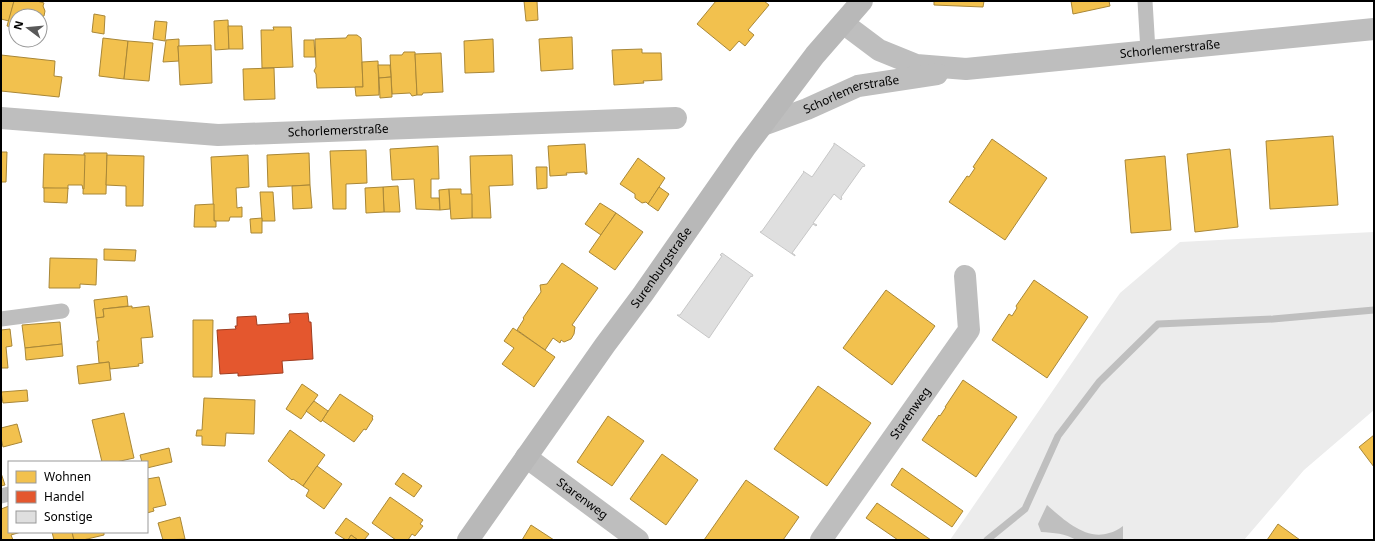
<svg xmlns="http://www.w3.org/2000/svg" width="1375" height="541" font-family="'Noto Sans',sans-serif">
<style>
.green{fill:#ececec}
.water{fill:#bfbfbf}
.homes{fill:#f2c14e;stroke:#a98737}
.shops{fill:#e4572e;stroke:#a03d20}
.lines{fill:none;stroke-linecap:round;stroke-linejoin:round}
.stream{stroke:#bfbfbf;stroke-width:7}
.building{fill:#dfdfdf;stroke:#c7c7c7}
.lane{stroke:#bebebe;stroke-width:15}
.street{stroke:#bebebe;stroke-width:22}
.secondary{stroke:#b8b8b8;stroke-width:22}
.labels{text-anchor:middle;stroke-width:4;stroke-linejoin:round;paint-order:stroke}
.street-label{font-size:12px;fill:#000;stroke:#fff}
</style>
<rect width="100%" height="100%" fill="#fff"/>
<!-- green -->
<polygon class="green" points="1374,232 1374,410 1304,470 1244,540 950,540 1120,293 1180,242"/>
<!-- water -->
<path class="water" d="M1047 505C1063 519 1086 541 1109 533 1114 532 1119 529 1123 526V540H1076C1065 533 1054 533 1041 532L1038 524Z"/>
<!-- homes -->
<g class="homes">
<polygon points="1,1 14,1 9,21 1,19"/>
<polygon points="14,1 37,1 44,3 43,6 45,11 44,16 40,18 40,16 16,16 16,28 7,26"/>
<polygon points="524,1 537,1 538,20 526,21"/>
<polygon points="716,1 764,1 769,5 748,30 754,35 745,46 739,41 730,51 697,24"/>
<polygon points="934,1 984,1 983,7 934,5"/>
<polygon points="1071,1 1109,1 1110,6 1073,14"/>
<polygon points="94,14 105,16 104,34 92,32"/>
<polygon points="228,20 229,49 215,50 214,21"/>
<polygon points="155,21 167,22 165,41 153,39"/>
<polygon points="228,26 242,26 243,49 229,49"/>
<polygon points="273,27 291,27 293,67 262,68 261,30 274,30"/>
<polygon points="348,35 357,35 361,38 363,87 317,88 316,74 314,71 316,67 315,39 346,38"/>
<polygon points="572,37 573,69 541,71 539,39"/>
<polygon points="103,38 128,41 124,79 99,76"/>
<polygon points="179,39 179,46 178,46 179,61 163,62 166,40"/>
<polygon points="493,39 494,72 465,73 464,41"/>
<polygon points="304,40 314,40 315,57 304,57"/>
<polygon points="128,41 153,43 149,81 124,79"/>
<polygon points="211,45 212,83 180,85 178,46"/>
<polygon points="642,49 642,53 661,53 662,80 643,81 644,83 614,85 612,50"/>
<polygon points="404,52 415,52 417,95 412,96 410,93 392,94 390,55 402,55"/>
<polygon points="441,53 443,92 423,93 422,95 417,95 415,54"/>
<polygon points="1,55 55,61 54,76 62,77 59,97 1,91"/>
<polygon points="378,61 379,95 356,96 355,87 363,87 362,62"/>
<polygon points="378,65 390,65 391,77 379,78"/>
<polygon points="274,68 275,99 244,100 243,69"/>
<polygon points="391,77 392,97 380,98 379,78"/>
<polygon points="1333,136 1338,205 1270,209 1266,141"/>
<polygon points="992,139 1047,178 1005,240 949,202 967,176 969,177 975,168 973,167"/>
<polygon points="585,144 587,174 585,174 585,172 566,173 567,175 550,176 548,146"/>
<polygon points="438,146 439,179 431,179 431,198 439,198 440,210 416,209 414,179 392,180 390,149"/>
<polygon points="1230,149 1238,227 1195,232 1187,154"/>
<polygon points="366,150 367,183 346,184 346,209 333,209 330,151"/>
<polygon points="1,152 7,152 6,182 1,182"/>
<polygon points="84,153 107,153 106,194 83,194"/>
<polygon points="309,153 310,185 268,187 267,155"/>
<polygon points="44,154 85,155 84,189 83,189 82,185 68,185 68,189 43,188"/>
<polygon points="107,155 144,156 143,206 126,206 126,186 106,185"/>
<polygon points="248,155 249,187 236,188 237,208 242,207 242,217 230,217 229,221 214,221 211,157"/>
<polygon points="512,155 513,185 489,186 491,218 472,218 470,156"/>
<polygon points="1165,156 1171,230 1131,233 1125,160"/>
<polygon points="638,158 665,178 648,204 646,202 642,203 635,198 635,194 620,184"/>
<polygon points="536,167 547,167 547,188 537,189"/>
<polygon points="310,185 312,208 293,209 292,186"/>
<polygon points="398,186 400,212 384,212 383,187"/>
<polygon points="383,187 384,212 366,213 365,188"/>
<polygon points="659,187 669,194 658,211 648,204"/>
<polygon points="44,188 68,188 67,203 44,202"/>
<polygon points="449,189 450,209 440,210 439,190"/>
<polygon points="449,189 461,189 461,194 472,194 472,218 451,219"/>
<polygon points="260,192 273,192 275,221 262,221"/>
<polygon points="600,203 616,213 601,235 585,224"/>
<polygon points="214,204 214,221 216,221 216,227 194,227 195,205"/>
<polygon points="616,213 643,232 615,270 589,252"/>
<polygon points="262,218 262,233 251,233 250,219"/>
<polygon points="104,249 136,250 135,261 104,260"/>
<polygon points="50,258 97,259 96,285 80,284 80,288 49,288"/>
<polygon points="562,263 598,288 572,325 575,327 574,334 571,339 564,342 561,340 560,343 553,338 545,350 517,330 524,319 523,318 541,292 540,285 547,284"/>
<polygon points="1034,280 1088,317 1047,378 992,340 1009,314 1012,316 1017,308 1016,306"/>
<polygon points="886,290 935,326 892,385 843,348"/>
<polygon points="127,296 128,306 103,309 104,317 96,318 94,300"/>
<polygon points="132,306 132,308 149,306 153,337 141,338 143,363 138,364 139,366 110,369 109,362 99,363 97,341 99,341 96,318 104,317 103,309"/>
<polygon points="193,320 213,320 212,377 193,377"/>
<polygon points="60,322 62,344 25,348 22,325"/>
<polygon points="513,328 555,357 534,387 502,364 514,348 504,341"/>
<polygon points="10,329 12,346 6,347 8,368 1,368 1,330"/>
<polygon points="62,344 63,356 26,360 25,348"/>
<polygon points="109,362 111,380 79,384 77,366"/>
<polygon points="963,380 1017,417 976,477 922,440 939,415 940,416 946,407 945,407"/>
<polygon points="302,384 318,395 301,419 286,409"/>
<polygon points="818,386 871,423 827,486 774,449"/>
<polygon points="27,390 28,401 3,403 1,392"/>
<polygon points="340,394 373,416 372,418 373,419 366,430 364,429 354,442 322,420"/>
<polygon points="204,398 255,400 254,434 226,433 225,446 202,445 202,436 196,436 197,430 202,430"/>
<polygon points="314,401 328,411 321,422 306,411"/>
<polygon points="124,413 134,458 116,462 102,462 92,420"/>
<polygon points="608,416 644,441 612,486 577,462"/>
<polygon points="17,424 22,442 3,447 1,438 1,428"/>
<polygon points="290,430 325,455 303,486 293,479 292,480 268,461"/>
<polygon points="1374,435 1374,467 1359,447"/>
<polygon points="169,448 172,462 147,468 147,462 142,462 140,455"/>
<polygon points="662,454 698,480 666,525 630,499"/>
<polygon points="317,466 342,484 324,509 306,496 309,490 303,486"/>
<polygon points="902,468 963,511 952,527 891,485"/>
<polygon points="1,473 5,485 1,486"/>
<polygon points="403,473 422,486 414,497 395,484"/>
<polygon points="159,477 166,505 153,508 154,511 147,513 147,479"/>
<polygon points="746,480 799,517 783,540 704,540"/>
<polygon points="390,497 423,520 420,524 423,526 415,536 412,534 408,540 396,540 372,523"/>
<polygon points="877,503 931,540 898,540 866,518"/>
<polygon points="9,506 9,532 21,532 11,535 13,540 1,540 1,509"/>
<polygon points="180,517 185,539 163,540 158,523"/>
<polygon points="346,518 369,534 364,540 358,540 351,535 348,540 346,540 335,533"/>
<polygon points="1278,524 1300,540 1267,540"/>
<polygon points="531,525 554,540 522,540"/>
<polygon points="52,532 72,532 74,540 54,540"/>
<polygon points="72,532 104,532 104,535 83,540 74,540"/>
<polygon points="351,535 358,540 348,540"/>
</g>
<!-- shops -->
<polygon class="shops" points="308,313 309,322 311,322 313,359 282,361 283,373 238,376 238,373 220,374 217,330 236,329 235,326 237,326 237,317 256,316 257,325 290,323 289,314"/>
<g class="lines">
<!-- stream -->
<polyline class="stream" points="987,540 1025,509 1058,436 1099,382 1158,324 1273,319 1374,310"/>
</g>
<!-- building -->
<g class="building">
<polygon points="834,143 865,165 864,167 863,166 841,197 842,198 841,200 834,194 813,223 817,225 816,226 813,224 792,253 795,255 795,256 760,232 762,231 804,172 803,171 812,177 834,145"/>
<polygon points="722,253 753,275 752,277 751,276 709,338 677,315 680,315 722,256 720,255"/>
</g>
<g class="lines">
<!-- lane -->
<g class="lane">
<polyline points="1145,1 1148,51"/>
<polyline points="1,319 62,311"/>
<polyline points="1,496 9,494"/>
</g>
<!-- street -->
<g class="street">
<path id="s1" d="M843 23 879 50 916 65 966 69 1374 29"/>
<path id="s2" d="M1 118 218 135 676 118"/>
<path id="s3" d="M763 125 807 109 858 86 937 74"/>
<path id="s4" d="M526 457 638 540"/>
<path id="s5" d="M821 540 969 330 965 276"/>
</g>
<!-- secondary -->
<path class="secondary" id="s6" d="M468 540 605 345 643 294 745 148 815 55 862 1"/>
</g>
<g class="labels">
<!-- street labels -->
<g class="street-label">
<text dy="4" stroke="none"><textPath href="#s1" startOffset="340">Schorlemerstraße</textPath></text>
<text dy="4" stroke="none"><textPath href="#s3" startOffset="94">Schorlemerstraße</textPath></text>
<text dy="4" stroke="none"><textPath href="#s2" startOffset="338">Schorlemerstraße</textPath></text>
<text dy="4" stroke="none"><textPath href="#s6" startOffset="334">Surenburgstraße</textPath></text>
<text dy="4" stroke="none"><textPath href="#s5" startOffset="155">Starenweg</textPath></text>
<text dy="4" stroke="none"><textPath href="#s4" startOffset="70">Starenweg</textPath></text>
</g>
</g>
<!-- border -->
<rect width="1375" height="541" fill="none" stroke="#000000" stroke-width="4"/>
<!-- legend -->
<rect x="8" y="461" width="140" height="72" fill="#ffffff" stroke="#999999"/>
<rect x="16" y="471" width="20" height="12" fill="#f2c14e" stroke="#999999"/>
<text x="44" y="481" font-size="12" fill="#000000">Wohnen</text>
<rect x="16" y="491" width="20" height="12" fill="#e4572e" stroke="#999999"/>
<text x="44" y="501" font-size="12" fill="#000000">Handel</text>
<rect x="16" y="511" width="20" height="12" fill="#dfdfdf" stroke="#999999"/>
<text x="44" y="521" font-size="12" fill="#000000">Sonstige</text>
<!-- north arrow -->
<g transform="translate(28 28) rotate(286)"><circle r="19" fill="#ffffff" stroke="#999999"/>
<path d="M0-3L7 15L0 10L-7 15Z" fill="#595959"/>
<text y="-6" font-size="11" font-weight="bold" text-anchor="middle" fill="#000000">N</text>
</g>
</svg>
